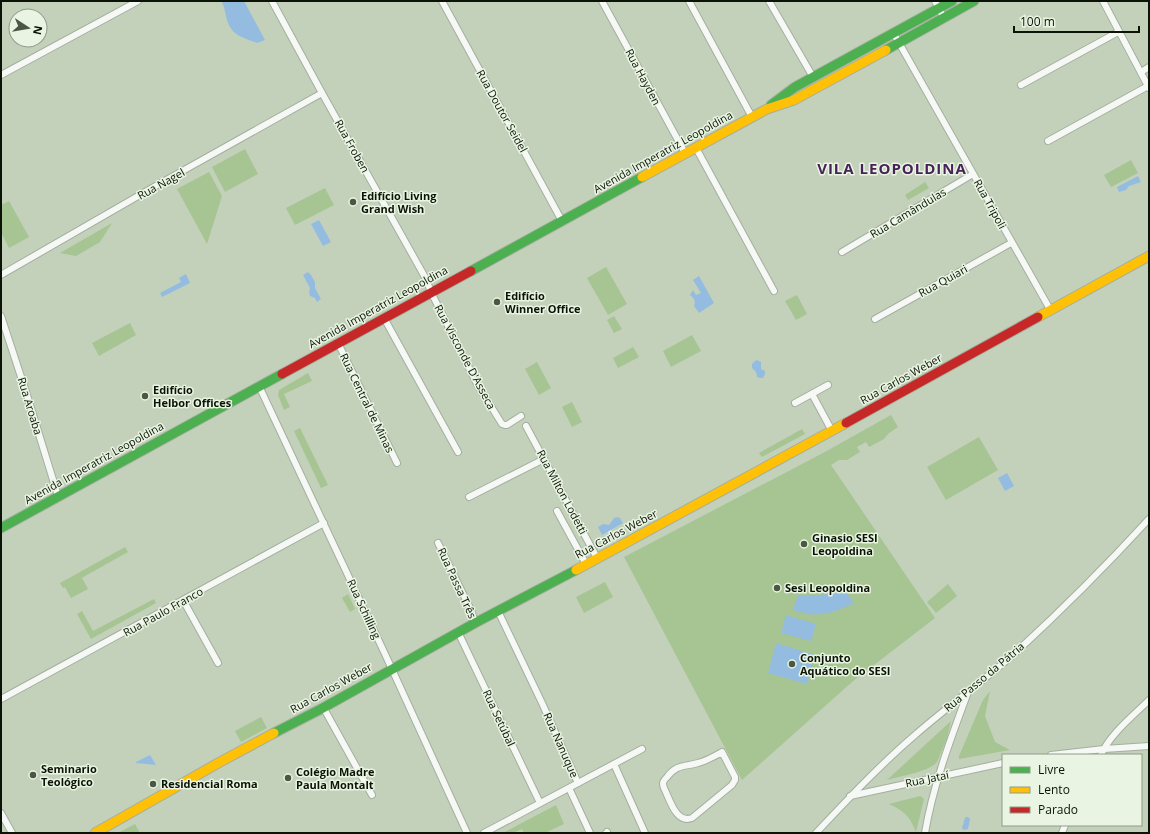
<svg xmlns="http://www.w3.org/2000/svg" width="1150" height="834" font-family="'Open Sans',sans-serif">
<style>
.green{fill:#a7c493}
.water{fill:#94bce0}
.lines{fill:none;stroke-linecap:round;stroke-linejoin:round}
.street-casing{stroke:#a4af9e;stroke-width:8}
.fast-casing{stroke:#a4af9e;stroke-width:11}
.slow-casing{stroke:#a4af9e;stroke-width:11}
.jam-casing{stroke:#a4af9e;stroke-width:11}
.street{stroke:#f6f8f5;stroke-width:6}
.fast{stroke:#4caf50;stroke-width:9}
.slow{stroke:#ffc107;stroke-width:9}
.jam{stroke:#c62828;stroke-width:9}
.poi-dot{fill:#4b5645;stroke:#e9f5e2;stroke-width:1.5}
.labels{text-anchor:middle;stroke-width:3;stroke-linejoin:round;paint-order:stroke}
.street-label{font-size:11px;fill:#0b1306;stroke:#e9f5e2}
.poi-label{font-size:11px;font-weight:bold;fill:#0b1306;stroke:#e9f5e2;text-anchor:start}
.district-label{font-size:15px;font-weight:bold;letter-spacing:1px;fill:#472258;stroke:#e9f5e2}
</style>
<rect width="100%" height="100%" fill="#c3d1bb"/>
<!-- green -->
<g class="green">
<polygon points="245,149 258,174 225,192 212,167"/>
<polygon points="1131,160 1138,173 1111,187 1104,175"/>
<polygon points="209,172 222,196 207,244 177,189"/>
<polygon points="925,182 929,188 908,200 905,195"/>
<polygon points="325,188 334,205 295,225 286,208"/>
<polygon points="9,201 29,237 9,248 1,232 1,205"/>
<polygon points="112,223 100,242 76,256 60,253"/>
<polygon points="606,267 627,304 608,315 587,278"/>
<polygon points="797,295 807,314 796,320 785,301"/>
<polygon points="614,316 622,329 614,333 607,320"/>
<polygon points="130,323 136,335 99,356 92,343"/>
<polygon points="692,335 701,351 671,367 663,351"/>
<polygon points="633,347 639,357 618,368 613,358"/>
<polygon points="537,362 551,388 539,395 525,369"/>
<polygon points="308,373 312,381 284,394 290,407 284,410 278,395 279,390"/>
<polygon points="572,402 582,422 572,427 562,407"/>
<polygon points="891,415 898,427 889,433 884,439 869,447 866,442 857,447 860,452 847,460 839,460 831,465 935,618 852,682 742,780 624,557 823,453"/>
<polygon points="300,428 328,485 321,488 294,431"/>
<polygon points="802,429 805,434 762,457 759,453"/>
<polygon points="979,437 998,470 946,500 927,467"/>
<polygon points="125,547 128,552 78,580 82,578 88,589 71,598 65,587 63,588 60,583"/>
<polygon points="605,582 613,597 584,613 576,597"/>
<polygon points="948,584 957,596 936,613 927,602"/>
<polygon points="348,594 355,609 350,612 342,598"/>
<polygon points="154,599 156,603 91,639 77,614 82,611 93,631"/>
<polygon points="990,691 985,716 995,742 1010,750 959,759 959,756 983,700"/>
<polygon points="261,717 267,728 241,742 235,731"/>
<path d="M951 721 947 738 937 762C929 772 900 776 887 780Z"/>
<path d="M920 796 924 799 916 832C909 815 905 812 889 804Z"/>
<polygon points="556,805 564,824 545,833 524,833 522,829 513,833 503,833"/>
<polygon points="135,824 140,833 118,833"/>
</g>
<!-- water -->
<g class="water">
<path d="M221 1H244L265 40 257 43C242 37 232 36 227 20 225 13 225 7 221 1Z"/>
<polygon points="1138,176 1141,182 1129,186 1126,190 1119,192 1117,187"/>
<polygon points="319,220 331,242 323,246 311,224"/>
<polygon points="308,272 311,275 315,282 315,288 321,299 317,302 315,298 310,296 309,293 310,288 303,275"/>
<polygon points="186,274 190,283 162,297 160,293 181,282 179,278"/>
<path d="M699 276 714 303 699 313 694 306C696 301 694 298 690 295L693 290 696 295 701 293 693 280Z"/>
<polygon points="757,360 761,362 761,369 765,371 765,374 763,378 760,378 757,377 756,372 752,368 752,364 755,361"/>
<polygon points="1007,473 1014,486 1005,491 998,478"/>
<polygon points="617,517 620,518 623,523 602,535 598,527 603,524 609,525 614,518"/>
<path d="M845 591 854 603C840 610 824 616 808 614 803 613 798 611 793 610L798 596 821 595Z"/>
<polygon points="786,615 816,624 811,641 781,633"/>
<polygon points="776,643 815,655 807,684 768,673"/>
<polygon points="150,755 156,765 136,763 136,762"/>
<polygon points="966,817 968,817 970,819 968,829 964,830 962,828 965,818"/>
</g>
<g class="lines">
<!-- street casing -->
<g class="street-casing">
<g id="street">
<polyline points="272,1 322,93 426,279 431,292 477,384 502,424 505,425 507,425 521,416"/>
<polyline points="442,1 562,221"/>
<polyline points="602,1 685,153"/>
<polyline points="689,1 752,117"/>
<polyline points="769,1 813,77"/>
<polyline points="935,1 944,18"/>
<polyline points="1103,1 1149,88"/>
<polyline points="894,34 1051,311"/>
<polyline points="1141,72 1149,67"/>
<polyline points="1,75 138,1"/>
<polyline points="1021,85 1118,32"/>
<polyline points="1048,141 1148,86"/>
<polyline points="696,148 774,291"/>
<polyline points="842,252 973,174"/>
<polyline points="1,275 152,188 322,93"/>
<polyline points="1,316 26,392 58,496"/>
<polyline points="384,318 458,452"/>
<polyline points="875,319 1011,243"/>
<polyline points="338,343 397,463"/>
<polyline points="259,386 385,654 467,833"/>
<polyline points="812,394 832,431"/>
<polyline points="795,403 828,385"/>
<polyline points="526,426 597,558"/>
<polyline points="469,497 544,459"/>
<polyline points="557,511 586,564"/>
<polyline points="438,543 471,610 475,623"/>
<polyline points="183,600 218,663"/>
<polyline points="498,611 542,703 578,783"/>
<polyline points="458,632 540,803"/>
<polyline points="1,699 324,523"/>
<polyline points="323,707 372,795"/>
<path d="M722 752 735 777V780L732 785 692 818C676 824 670 800 664 788 662 783 663 781 667 777 677 764 684 767 698 763 706 761 715 756 722 752Z"/>
<polyline points="1051,755 1104,749 1149,746"/>
<path d="M1101 755C1110 734 1133 716 1149 700"/>
<polyline points="614,764 645,833"/>
<polyline points="569,788 590,833"/>
<polyline points="850,796 1003,763"/>
<polyline points="1,813 12,833"/>
<polyline points="484,833 642,749"/>
<polyline points="606,833 607,832"/>
<path d="M816 833C848 799 880 765 915 735 947 707 982 682 1014 654 1061 611 1106 566 1149 519"/>
<path d="M925 833C933 785 951 738 968 692"/>
<polyline points="1062,833 1065,825"/>
</g>
</g>
<!-- fast casing -->
<g class="fast-casing">
<g id="fast">
<polyline points="886,50 974,1"/>
<polyline points="771,105 795,87 952,1"/>
<polyline points="471,271 642,177"/>
<polyline points="1,528 282,374"/>
<polyline points="274,733 321,709 475,623 576,570"/>
</g>
</g>
<!-- slow casing -->
<g class="slow-casing">
<g id="slow">
<polyline points="642,177 767,109 794,100 886,50"/>
<polyline points="1038,317 1149,256"/>
<polyline points="576,570 846,423"/>
<polyline points="95,833 220,762 274,733"/>
</g>
</g>
<!-- jam casing -->
<g class="jam-casing">
<g id="jam">
<polyline points="282,374 471,271"/>
<polyline points="846,423 1038,317"/>
</g>
</g>
<!-- street -->
<use href="#street" class="street"/>
<!-- fast -->
<use href="#fast" class="fast"/>
<!-- slow -->
<use href="#slow" class="slow"/>
<!-- jam -->
<use href="#jam" class="jam"/>
</g>
<!-- markers -->
<g class="poi-dot">
<circle cx="353" cy="202" r="4"/>
<circle cx="497" cy="302" r="4"/>
<circle cx="145" cy="396" r="4"/>
<circle cx="804" cy="544" r="4"/>
<circle cx="777" cy="588" r="4"/>
<circle cx="792" cy="664" r="4"/>
<circle cx="33" cy="775" r="4"/>
<circle cx="288" cy="778" r="4"/>
<circle cx="153" cy="784" r="4"/>
</g>
<g class="labels">
<!-- street labels -->
<g class="street-label">
<text transform="translate(643 77) rotate(62)" y="4">Rua Hayden</text>
<text transform="translate(502 111) rotate(61)" y="4">Rua Doutor Seidel</text>
<text transform="translate(352 146) rotate(61)" y="4">Rua Froben</text>
<text transform="translate(663 152) rotate(-29)" y="4">Avenida Imperatriz Leopoldina</text>
<text transform="translate(161 184) rotate(-29)" y="4">Rua Nagel</text>
<text transform="translate(990 204) rotate(61)" y="4">Rua Tripoli</text>
<text transform="translate(908 213) rotate(-31)" y="4">Rua Camândulas</text>
<text transform="translate(943 281) rotate(-29)" y="4">Rua Quiari</text>
<text transform="translate(378 307) rotate(-29)" y="4">Avenida Imperatriz Leopoldina</text>
<text transform="translate(465 357) rotate(62)" y="4">Rua Visconde D'Asseca</text>
<text transform="translate(901 379) rotate(-29)" y="4">Rua Carlos Weber</text>
<text transform="translate(367 403) rotate(64)" y="4">Rua Central de Minas</text>
<text transform="translate(30 406) rotate(73)" y="4">Rua Aroaba</text>
<text transform="translate(94 463) rotate(-29)" y="4">Avenida Imperatriz Leopoldina</text>
<text transform="translate(562 492) rotate(62)" y="4">Rua Milton Lodetti</text>
<text transform="translate(616 534) rotate(-28)" y="4">Rua Carlos Weber</text>
<text transform="translate(457 583) rotate(65)" y="4">Rua Passa Três</text>
<text transform="translate(364 609) rotate(65)" y="4">Rua Schilling</text>
<text transform="translate(163 612) rotate(-29)" y="4">Rua Paulo Franco</text>
<text transform="translate(984 677) rotate(-40)" y="4">Rua Passo da Pátria</text>
<text transform="translate(331 688) rotate(-29)" y="4">Rua Carlos Weber</text>
<text transform="translate(499 718) rotate(65)" y="4">Rua Setúbal</text>
<text transform="translate(561 745) rotate(66)" y="4">Rua Nanuque</text>
<text transform="translate(927 779) rotate(-12)" y="4">Rua Jataí</text>
</g>
<!-- poi labels -->
<g class="poi-label">
<text x="361" y="200">Edifício Living<tspan x="361" dy="13">Grand Wish</tspan></text>
<text x="505" y="300">Edifício<tspan x="505" dy="13">Winner Office</tspan></text>
<text x="153" y="394">Edifício<tspan x="153" dy="13">Helbor Offices</tspan></text>
<text x="812" y="542">Ginasio SESI<tspan x="812" dy="13">Leopoldina</tspan></text>
<text x="785" y="592">Sesi Leopoldina</text>
<text x="800" y="662">Conjunto<tspan x="800" dy="13">Aquático do SESI</tspan></text>
<text x="41" y="773">Seminario<tspan x="41" dy="13">Teológico</tspan></text>
<text x="296" y="776">Colégio Madre<tspan x="296" dy="13">Paula Montalt</tspan></text>
<text x="161" y="788">Residencial Roma</text>
</g>
<!-- district labels -->
<g class="district-label">
<text x="892" y="174">VILA LEOPOLDINA</text>
</g>
</g>
<!-- border -->
<rect width="1150" height="834" fill="none" stroke="#0b1306" stroke-width="4"/>
<!-- legend -->
<rect x="1002" y="754" width="140" height="72" fill="#e9f5e2" stroke="#909b8a"/>
<rect x="1010" y="767" width="20" height="6" fill="#4caf50" stroke="#909b8a"/>
<text x="1038" y="774" font-size="12" fill="#0b1306">Livre</text>
<rect x="1010" y="787" width="20" height="6" fill="#ffc107" stroke="#909b8a"/>
<text x="1038" y="794" font-size="12" fill="#0b1306">Lento</text>
<rect x="1010" y="807" width="20" height="6" fill="#c62828" stroke="#909b8a"/>
<text x="1038" y="814" font-size="12" fill="#0b1306">Parado</text>
<!-- north arrow -->
<g transform="translate(28 28) rotate(102)"><circle r="19" fill="#e9f5e2" stroke="#909b8a"/>
<path d="M0-3L7 15L0 10L-7 15Z" fill="#4b5645"/>
<text y="-6" font-size="11" font-weight="bold" text-anchor="middle" fill="#0b1306">N</text>
</g>
<!-- scale -->
<path d="M1014 26v6h125v-6" fill="none" stroke="#0b1306" stroke-width="2"/>
<text x="1020" y="26" font-size="12" fill="#0b1306" stroke="#e9f5e2" stroke-width="3" paint-order="stroke">100 m</text>
</svg>
